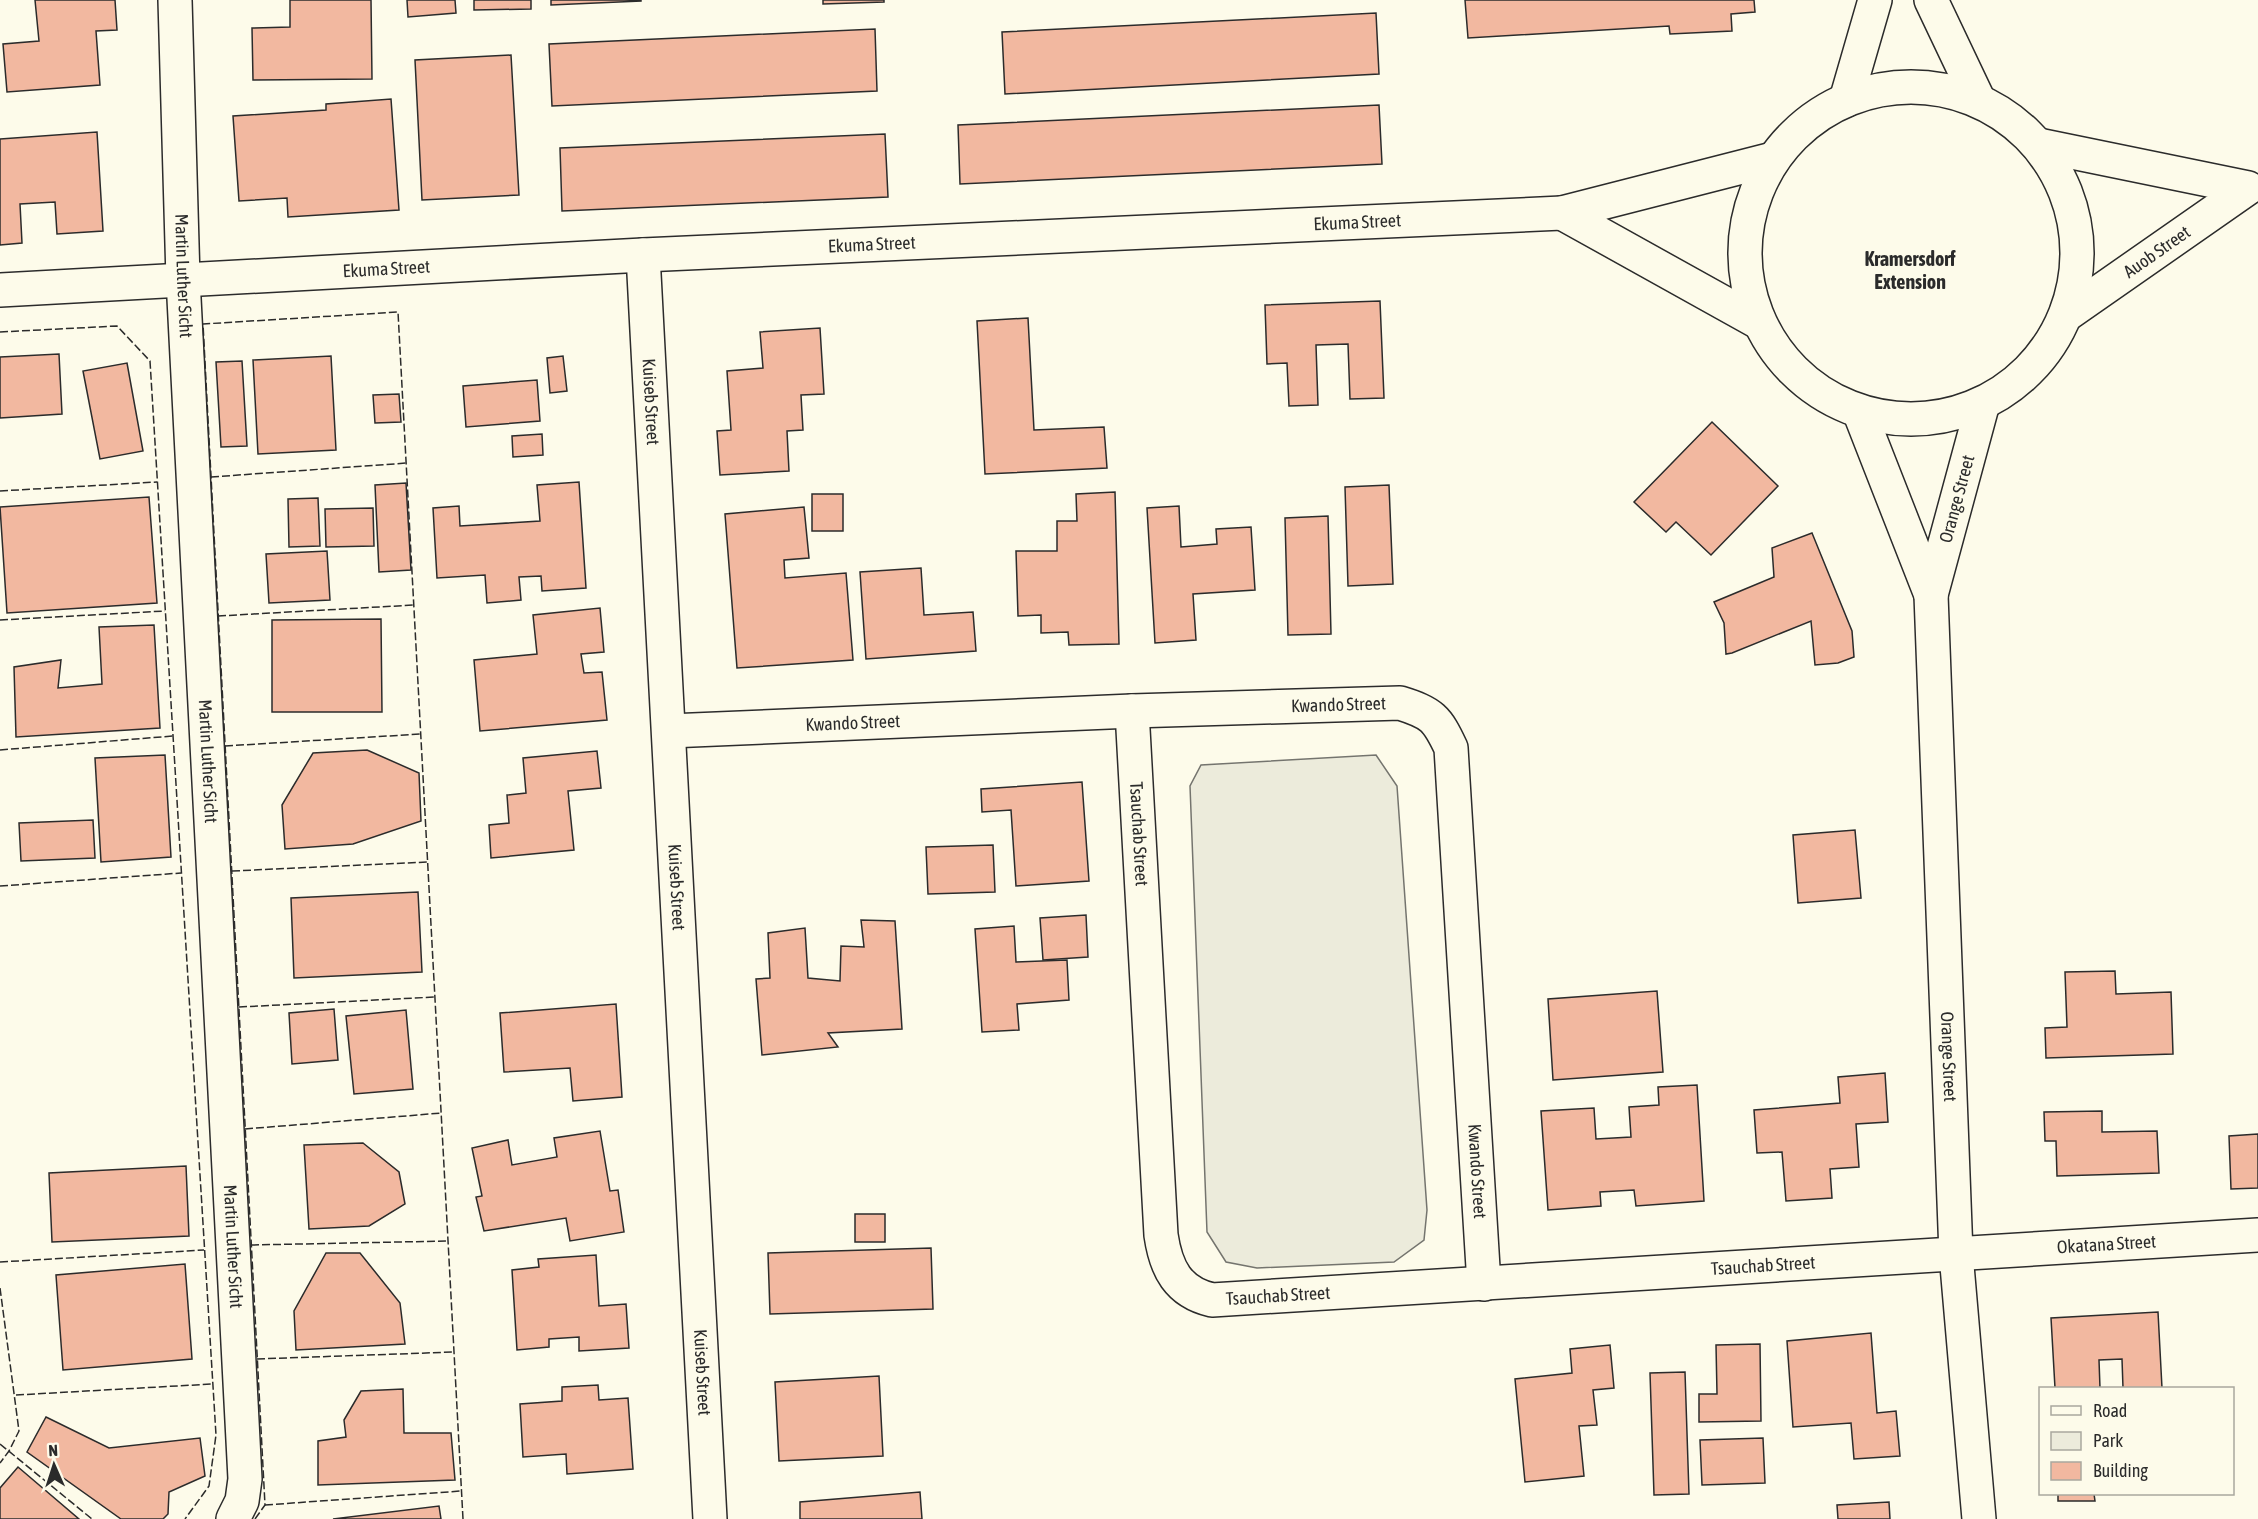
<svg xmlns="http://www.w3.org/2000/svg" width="2258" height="1519" font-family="'Asap Condensed',sans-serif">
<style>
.green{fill:#ecebdb;stroke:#74746e;stroke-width:1.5}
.building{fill:#f2b8a0;stroke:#2b2b2b;stroke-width:1.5}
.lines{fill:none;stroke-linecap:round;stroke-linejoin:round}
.minor-casing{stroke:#2b2b2b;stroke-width:36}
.minor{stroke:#fdfbea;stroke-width:33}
.fence{stroke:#2b2b2b;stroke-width:1.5;stroke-dasharray:8 3;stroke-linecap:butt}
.labels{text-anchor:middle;stroke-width:4.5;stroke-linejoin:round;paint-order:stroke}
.street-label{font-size:18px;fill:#2b2b2b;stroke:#fdfbea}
.neighbourhood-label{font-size:20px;font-weight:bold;fill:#2b2b2b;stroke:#fdfbea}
</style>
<rect width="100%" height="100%" fill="#fdfbea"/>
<!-- green -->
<polygon class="green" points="1376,755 1397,786 1427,1210 1424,1240 1394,1262 1257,1268 1226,1262 1207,1232 1190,786 1201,765"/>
<!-- building -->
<g class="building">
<polygon points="35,0 115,0 117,30 96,31 100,85 7,92 3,44 39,41"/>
<polygon points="290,0 371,0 372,79 253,80 252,28 290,27"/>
<polygon points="407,0 455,0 456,13 408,17"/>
<polygon points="474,0 531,0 531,9 474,10"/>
<polygon points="551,0 641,0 641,1 551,5"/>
<polygon points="823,0 884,0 884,2 823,4"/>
<polygon points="1465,0 1754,0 1755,12 1731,14 1732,31 1670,34 1669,26 1468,38"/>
<polygon points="1376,13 1379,74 1005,94 1002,32"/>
<polygon points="875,29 877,91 552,106 549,44"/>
<polygon points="511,55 519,195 422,200 415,60"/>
<polygon points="391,99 399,210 288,217 287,198 239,201 233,116 326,110 326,104"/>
<polygon points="1379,105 1382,164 960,184 958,125"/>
<polygon points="97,132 103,231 57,234 55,202 20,204 22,243 0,245 0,139"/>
<polygon points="885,134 888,197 562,211 560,148"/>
<polygon points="1380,301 1384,398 1350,399 1348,344 1316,345 1318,405 1289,406 1287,363 1267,364 1265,305"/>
<polygon points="1028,318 1034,430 1104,427 1107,468 985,474 977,321"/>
<polygon points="820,328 824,394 801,395 803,430 787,431 789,471 720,475 717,431 731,430 727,371 763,368 760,332"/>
<polygon points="59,354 62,414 0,418 0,357"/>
<polygon points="331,356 336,450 258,454 253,360"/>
<polygon points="563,356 567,391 550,393 547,358"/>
<polygon points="242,361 247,446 221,447 216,362"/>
<polygon points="127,363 143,451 100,459 83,371"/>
<polygon points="537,380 540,421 466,427 463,386"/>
<polygon points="399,394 401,422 375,423 373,395"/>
<polygon points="1712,422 1778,486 1711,555 1676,522 1666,532 1634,502"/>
<polygon points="542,434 543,455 513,457 512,436"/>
<polygon points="579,482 586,588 542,591 541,576 519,577 521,600 487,603 485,575 437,578 433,508 459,506 460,526 540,521 537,485"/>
<polygon points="406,483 411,570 379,572 375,485"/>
<polygon points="1389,485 1393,584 1348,586 1345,487"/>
<polygon points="1115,492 1119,644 1069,645 1068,632 1041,633 1041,615 1018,616 1016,551 1057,551 1057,521 1077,521 1076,494"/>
<rect x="812" y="494" width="31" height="37"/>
<polygon points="149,497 157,603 7,613 0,507"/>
<polygon points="318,498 320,546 289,547 288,499"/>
<polygon points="1179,506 1181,547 1217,544 1216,529 1251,527 1255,590 1193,594 1196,640 1155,643 1147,508"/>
<polygon points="804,507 809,558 784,560 785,578 846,573 853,660 737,668 725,514"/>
<polygon points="373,508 374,546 326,547 325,509"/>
<polygon points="1328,516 1331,634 1288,635 1285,518"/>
<polygon points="1812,533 1852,631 1854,657 1838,663 1815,665 1811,621 1732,653 1726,654 1724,623 1714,602 1774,577 1772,548"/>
<polygon points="327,551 330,600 269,603 266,554"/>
<polygon points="921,568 924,615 973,612 976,651 866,659 860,572"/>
<polygon points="600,608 604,652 581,654 584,673 602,672 607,720 480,731 474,660 537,654 533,615"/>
<polygon points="381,619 382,712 272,712 272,620"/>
<polygon points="154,625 160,728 16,737 14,667 61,660 58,688 102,684 99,627"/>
<polygon points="367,750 419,773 421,821 353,844 285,849 282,805 313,753"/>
<polygon points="597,751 601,788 568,791 574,850 491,858 489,825 509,823 507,795 526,793 523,758"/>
<polygon points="165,755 171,857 101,862 95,758"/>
<polygon points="1082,782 1089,881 1016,886 1011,810 982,812 981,789"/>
<polygon points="93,820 95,858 21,861 19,823"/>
<polygon points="1855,830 1861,898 1798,903 1793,835"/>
<polygon points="993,845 995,892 928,894 926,847"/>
<polygon points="418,892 422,972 294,978 291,898"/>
<polygon points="1086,915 1088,957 1043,960 1040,918"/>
<polygon points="861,920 895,921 902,1029 828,1033 838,1047 762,1055 756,979 770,978 768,933 805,928 808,978 840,981 841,946 864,947"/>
<polygon points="1014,926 1016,962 1067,960 1069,1000 1017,1004 1019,1030 982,1032 975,929"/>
<polygon points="2115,971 2116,994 2171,992 2173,1054 2046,1058 2045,1028 2067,1027 2065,972"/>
<polygon points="1657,991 1663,1072 1553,1080 1548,999"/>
<polygon points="616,1004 622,1097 573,1101 570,1068 504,1072 500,1013"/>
<polygon points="334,1009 338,1060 292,1064 289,1013"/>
<polygon points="406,1010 413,1089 354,1094 346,1016"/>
<polygon points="1885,1073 1888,1122 1856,1124 1859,1167 1830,1169 1832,1198 1786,1201 1782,1152 1757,1153 1754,1110 1840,1103 1838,1077"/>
<polygon points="1697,1085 1704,1201 1636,1206 1634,1190 1600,1192 1601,1206 1548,1210 1541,1111 1594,1108 1596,1139 1631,1137 1629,1107 1659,1105 1658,1087"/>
<polygon points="2102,1111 2102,1132 2157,1131 2159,1173 2057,1176 2056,1141 2045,1141 2044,1112"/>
<polygon points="600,1131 610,1191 618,1190 624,1232 570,1241 566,1218 484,1231 476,1197 482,1196 472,1148 508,1140 512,1165 557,1157 554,1138"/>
<polygon points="2258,1134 2258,1188 2231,1189 2229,1136"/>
<polygon points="363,1143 399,1172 405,1204 369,1226 309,1229 304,1145"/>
<polygon points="186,1166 189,1236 52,1242 49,1173"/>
<rect x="855" y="1214" width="30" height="28"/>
<polygon points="931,1248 933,1309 770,1314 768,1253"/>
<polygon points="326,1253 360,1253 400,1303 405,1344 296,1350 294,1311"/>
<polygon points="596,1255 599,1306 626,1304 629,1348 579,1351 579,1337 549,1339 549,1347 517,1350 512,1270 539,1267 538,1259"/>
<polygon points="185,1264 192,1359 63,1370 56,1275"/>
<polygon points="2158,1312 2162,1388 2123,1388 2122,1359 2099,1360 2100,1388 2055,1388 2051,1318"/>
<polygon points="1871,1333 1877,1413 1896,1411 1900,1456 1854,1459 1851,1423 1793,1427 1787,1341"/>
<polygon points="1760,1344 1761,1421 1699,1422 1699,1394 1717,1394 1716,1345"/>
<polygon points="1610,1345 1614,1388 1593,1390 1597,1425 1579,1426 1584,1476 1525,1482 1515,1379 1572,1373 1570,1349"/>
<polygon points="1685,1372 1689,1494 1654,1495 1650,1373"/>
<polygon points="879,1376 883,1456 779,1461 775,1382"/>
<polygon points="598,1385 599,1400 628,1398 633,1469 567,1474 566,1454 523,1457 520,1404 562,1401 562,1387"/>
<polygon points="403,1389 404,1433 451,1433 455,1480 318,1485 318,1441 346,1437 344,1420 361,1391"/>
<polygon points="46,1417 109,1448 200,1438 205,1476 169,1492 168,1514 163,1519 121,1519 27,1452"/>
<polygon points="1763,1438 1765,1483 1702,1485 1700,1440"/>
<polygon points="18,1467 79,1519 0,1519 0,1488"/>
<polygon points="920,1492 922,1519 800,1519 800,1502"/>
<polygon points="2058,1494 2094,1494 2095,1501 2058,1501"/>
<polygon points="1889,1502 1890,1519 1838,1519 1837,1505"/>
<polygon points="439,1506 441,1519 333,1519"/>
</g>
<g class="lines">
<!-- minor casing -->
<g class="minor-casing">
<g id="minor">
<path id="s1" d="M175 0 183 279 245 1479 242 1501 233 1519"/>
<polyline points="1931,0 1979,101"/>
<circle cx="1911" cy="253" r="166"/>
<polyline points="1846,100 1875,0"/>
<polyline points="2038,145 2248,188 2066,315"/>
<path id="s2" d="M643 255 710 1519"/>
<path id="s3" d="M0 290 643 255 1562 213"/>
<polyline points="1758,322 1562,213 1773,159"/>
<path id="s4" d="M1859 411 1931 595 1983 403"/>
<path id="s5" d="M1931 595 1956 1254 1979 1519"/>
<path id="s6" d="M1132 711 1161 1235C1166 1269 1178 1292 1212 1300L2258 1235"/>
<path id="s7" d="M669 731 1132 711 1400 703C1432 713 1437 718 1451 748L1484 1284"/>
</g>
</g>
<!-- minor -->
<use href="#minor" class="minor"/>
<!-- fence -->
<g class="fence">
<polyline points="0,332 117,326 150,361 216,1435 209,1486 185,1519"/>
<polyline points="211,477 407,463"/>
<polyline points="0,491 157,482"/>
<polyline points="218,616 414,605"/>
<polyline points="0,620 165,611"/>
<polyline points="225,746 421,734"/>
<polyline points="0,750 173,736"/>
<polyline points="232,871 428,862"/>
<polyline points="0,886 181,873"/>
<polyline points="239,1007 435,997"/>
<polyline points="245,1129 442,1113"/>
<polyline points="251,1245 448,1241"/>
<polyline points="0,1262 204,1250"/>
<polyline points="0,1288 19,1431 9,1451 0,1463"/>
<polyline points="257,1359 454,1352"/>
<polyline points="16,1395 212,1384"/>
<polyline points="0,1444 92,1519"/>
<polyline points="265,1505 461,1491"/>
<polyline points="255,1519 265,1505 203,324 398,312 463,1519"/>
</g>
</g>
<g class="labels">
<!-- street labels -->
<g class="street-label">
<text dy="6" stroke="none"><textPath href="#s3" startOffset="1359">Ekuma Street</textPath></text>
<text dy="6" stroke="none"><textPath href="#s3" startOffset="873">Ekuma Street</textPath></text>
<text transform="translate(2157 252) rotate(-35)" y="6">Auob Street</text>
<text dy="6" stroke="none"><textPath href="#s3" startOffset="387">Ekuma Street</textPath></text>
<text dy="6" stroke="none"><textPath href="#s1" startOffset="276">Martin Luther Sicht</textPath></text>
<text dy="6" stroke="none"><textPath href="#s2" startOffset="147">Kuiseb Street</textPath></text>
<text dy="6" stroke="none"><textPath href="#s4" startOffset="297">Orange Street</textPath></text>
<text dy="6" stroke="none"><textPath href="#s7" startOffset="670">Kwando Street</textPath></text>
<text dy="6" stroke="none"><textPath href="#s7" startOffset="184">Kwando Street</textPath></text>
<text dy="6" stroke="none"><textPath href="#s1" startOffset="762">Martin Luther Sicht</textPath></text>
<text dy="6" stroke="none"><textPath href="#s6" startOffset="123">Tsauchab Street</textPath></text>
<text dy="6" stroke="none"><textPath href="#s2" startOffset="633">Kuiseb Street</textPath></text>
<text dy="6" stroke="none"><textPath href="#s5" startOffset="462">Orange Street</textPath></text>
<text dy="6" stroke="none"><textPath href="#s7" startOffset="1227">Kwando Street</textPath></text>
<text dy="6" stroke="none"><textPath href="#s6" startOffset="1510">Okatana Street</textPath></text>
<text dy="6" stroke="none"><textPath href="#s1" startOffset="1248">Martin Luther Sicht</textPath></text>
<text dy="6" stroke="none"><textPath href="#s6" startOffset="1166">Tsauchab Street</textPath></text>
<text dy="6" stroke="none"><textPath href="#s6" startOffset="680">Tsauchab Street</textPath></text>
<text dy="6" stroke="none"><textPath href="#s2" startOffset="1119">Kuiseb Street</textPath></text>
</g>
<!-- neighbourhood labels -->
<g class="neighbourhood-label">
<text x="1910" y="266">Kramersdorf<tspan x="1910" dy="23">Extension</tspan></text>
</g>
</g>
<!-- legend -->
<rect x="2039" y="1387" width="195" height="108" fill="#fdfbea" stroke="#a9a89e" stroke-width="1.5"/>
<rect x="2051" y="1406" width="30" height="9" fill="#fdfbea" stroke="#a9a89e" stroke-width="1.5"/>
<text x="2093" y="1417" font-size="18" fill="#2b2b2b">Road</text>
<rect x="2051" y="1432" width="30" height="18" fill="#ecebdb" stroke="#a9a89e" stroke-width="1.5"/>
<text x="2093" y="1447" font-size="18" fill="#2b2b2b">Park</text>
<rect x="2051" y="1462" width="30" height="18" fill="#f2b8a0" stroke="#a9a89e" stroke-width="1.5"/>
<text x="2093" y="1477" font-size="18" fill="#2b2b2b">Building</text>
<!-- north arrow -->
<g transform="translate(54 1465) rotate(357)" stroke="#fdfbea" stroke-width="4.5" paint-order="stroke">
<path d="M0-4.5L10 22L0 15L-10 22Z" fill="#2b2b2b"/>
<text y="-9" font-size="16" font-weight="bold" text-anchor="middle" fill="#2b2b2b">N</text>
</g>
</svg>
